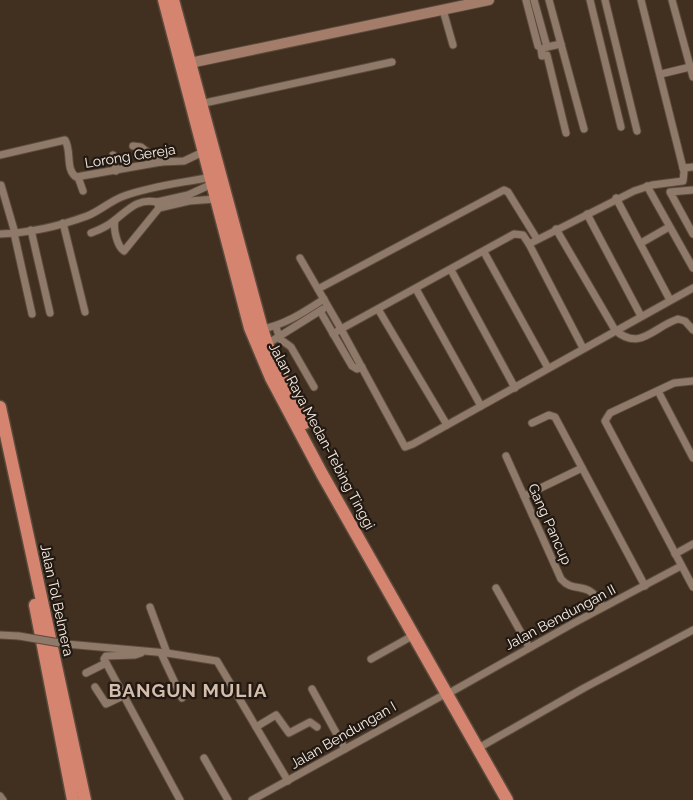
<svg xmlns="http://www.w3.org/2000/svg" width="693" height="800" font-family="Raleway,sans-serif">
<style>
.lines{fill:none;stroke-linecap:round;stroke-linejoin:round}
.street-casing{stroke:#5a4b3d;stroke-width:9}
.secondary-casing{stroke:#5a4b3d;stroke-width:12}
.highway-casing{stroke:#5a4b3d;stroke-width:15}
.street{stroke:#8f7968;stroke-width:7}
.secondary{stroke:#a47c6a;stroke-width:10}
.highway{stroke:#d58470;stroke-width:12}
.street-bridge-casing{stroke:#5a4b3d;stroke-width:9;stroke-linecap:butt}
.street-bridge{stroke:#8f7968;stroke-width:7}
.labels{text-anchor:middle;stroke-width:4.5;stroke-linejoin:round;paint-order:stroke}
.street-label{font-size:14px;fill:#fbefe6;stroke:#211912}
.district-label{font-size:19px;font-weight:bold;letter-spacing:1px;fill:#d4bdab;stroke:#211912}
</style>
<rect width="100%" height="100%" fill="#412f20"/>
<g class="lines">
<!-- street casing -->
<g class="street-casing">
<g id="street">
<polyline points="526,0 538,46"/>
<polyline points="534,0 547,47 561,44"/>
<polyline points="549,0 584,129"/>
<polyline points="590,0 621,127"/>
<polyline points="605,0 637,131"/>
<polyline points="641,0 684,172 683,181 652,185 634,191 529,244 523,235 514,234 341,329 405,447 413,444 693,288"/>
<polyline points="672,0 693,77"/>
<polyline points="443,10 453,45"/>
<polyline points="547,47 541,49 542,56 547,55 566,133"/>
<polyline points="661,74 690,67"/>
<polyline points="200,104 392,62"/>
<polyline points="133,146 141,147 161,162"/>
<path d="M0 155 65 140C72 151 65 169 76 177L161 162 184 161 203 152"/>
<polyline points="113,155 116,171"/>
<polyline points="683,168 693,167"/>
<polyline points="78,177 83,191"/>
<polyline points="1,185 15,233"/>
<polyline points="647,186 693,268"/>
<polyline points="693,190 670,192 693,234"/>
<polyline points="616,198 670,300"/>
<polyline points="157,202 188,195 212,184"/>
<polyline points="587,214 641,316"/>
<path d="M115 220C113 229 117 246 124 251L159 208 189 201 216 199"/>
<polyline points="63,223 85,312"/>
<path d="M556 229 615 330C640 352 653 327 678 319L685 321 693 330"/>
<polyline points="31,230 50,313"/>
<polyline points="14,233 32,314"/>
<path d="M91 233C99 230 108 226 115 220 129 209 138 198 157 202L159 208"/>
<path d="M0 234C28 233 60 226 87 216 100 211 110 201 124 196 151 186 182 183 211 177"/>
<polyline points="641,243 669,227"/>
<polyline points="529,244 583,348"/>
<polyline points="484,252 548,368"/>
<polyline points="300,258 341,329 333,334"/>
<polyline points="451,270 515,388"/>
<polyline points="318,289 504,190 508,192 537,239"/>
<polyline points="416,289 481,406"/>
<polyline points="378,309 447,425"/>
<polyline points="320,311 352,366 357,369 362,367"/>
<polyline points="276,327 280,339 291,347 314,387"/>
<path d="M262 329C285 325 304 312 324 299"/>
<polyline points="267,344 323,309"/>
<polyline points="693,381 674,383 610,413 605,421 693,587"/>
<polyline points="658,391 693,458"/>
<polyline points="532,423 549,415 555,417 645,586"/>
<path d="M506 456 561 579C575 595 588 578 603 607"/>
<polyline points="524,496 582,468"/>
<polyline points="675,554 693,544"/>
<polyline points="496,588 529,647"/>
<polyline points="150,607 167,653"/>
<polyline points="0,635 19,636"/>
<polyline points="66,644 167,653 217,661 288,781"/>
<polyline points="141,653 135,655 106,656 104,659 180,800"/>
<polyline points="161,653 182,698"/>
<polyline points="371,659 414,635"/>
<polyline points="86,673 106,663"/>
<polyline points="95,687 106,704 123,696"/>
<polyline points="312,689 345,749"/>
<polyline points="451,692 572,624 681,566"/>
<polyline points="256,727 276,715 289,733 310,722 317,727"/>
<polyline points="482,746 584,688 693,630"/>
<polyline points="204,758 228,800"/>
<polyline points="0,796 3,800"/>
<polyline points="252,800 447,693"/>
</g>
</g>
<!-- secondary casing -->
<g class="secondary-casing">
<polyline id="secondary" points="190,63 489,0"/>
</g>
<!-- highway casing -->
<g class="highway-casing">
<g id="highway">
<polyline points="164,0 250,328 271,378 322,474 507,800"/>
<polyline points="173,0 262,329 271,356 305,423"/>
<polyline points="0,407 85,800"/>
<polyline points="35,605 73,800"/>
</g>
</g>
<!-- street -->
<use href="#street" class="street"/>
<!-- secondary -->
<use href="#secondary" class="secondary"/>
<!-- highway -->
<use href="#highway" class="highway"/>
<!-- street-bridge casing -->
<g class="street-bridge-casing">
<polyline id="street-bridge" points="19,636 66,644"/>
</g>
<!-- street-bridge -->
<use href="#street-bridge" class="street-bridge"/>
</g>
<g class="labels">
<!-- street labels -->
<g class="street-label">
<text transform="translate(130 156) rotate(-9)" y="5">Lorong Gereja</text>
<text transform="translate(322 436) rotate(62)" y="5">Jalan Raya Medan-Tebing Tinggi</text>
<text transform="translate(550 524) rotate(66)" y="5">Gang Pancup</text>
<text transform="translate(57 600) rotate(78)" y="5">Jalan Tol Belmera</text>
<text transform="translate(560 617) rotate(-28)" y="5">Jalan Bendungan II</text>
<text transform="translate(343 735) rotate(-30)" y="5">Jalan Bendungan I</text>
</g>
<!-- district labels -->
<g class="district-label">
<text x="188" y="697">BANGUN MULIA</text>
</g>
</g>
</svg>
